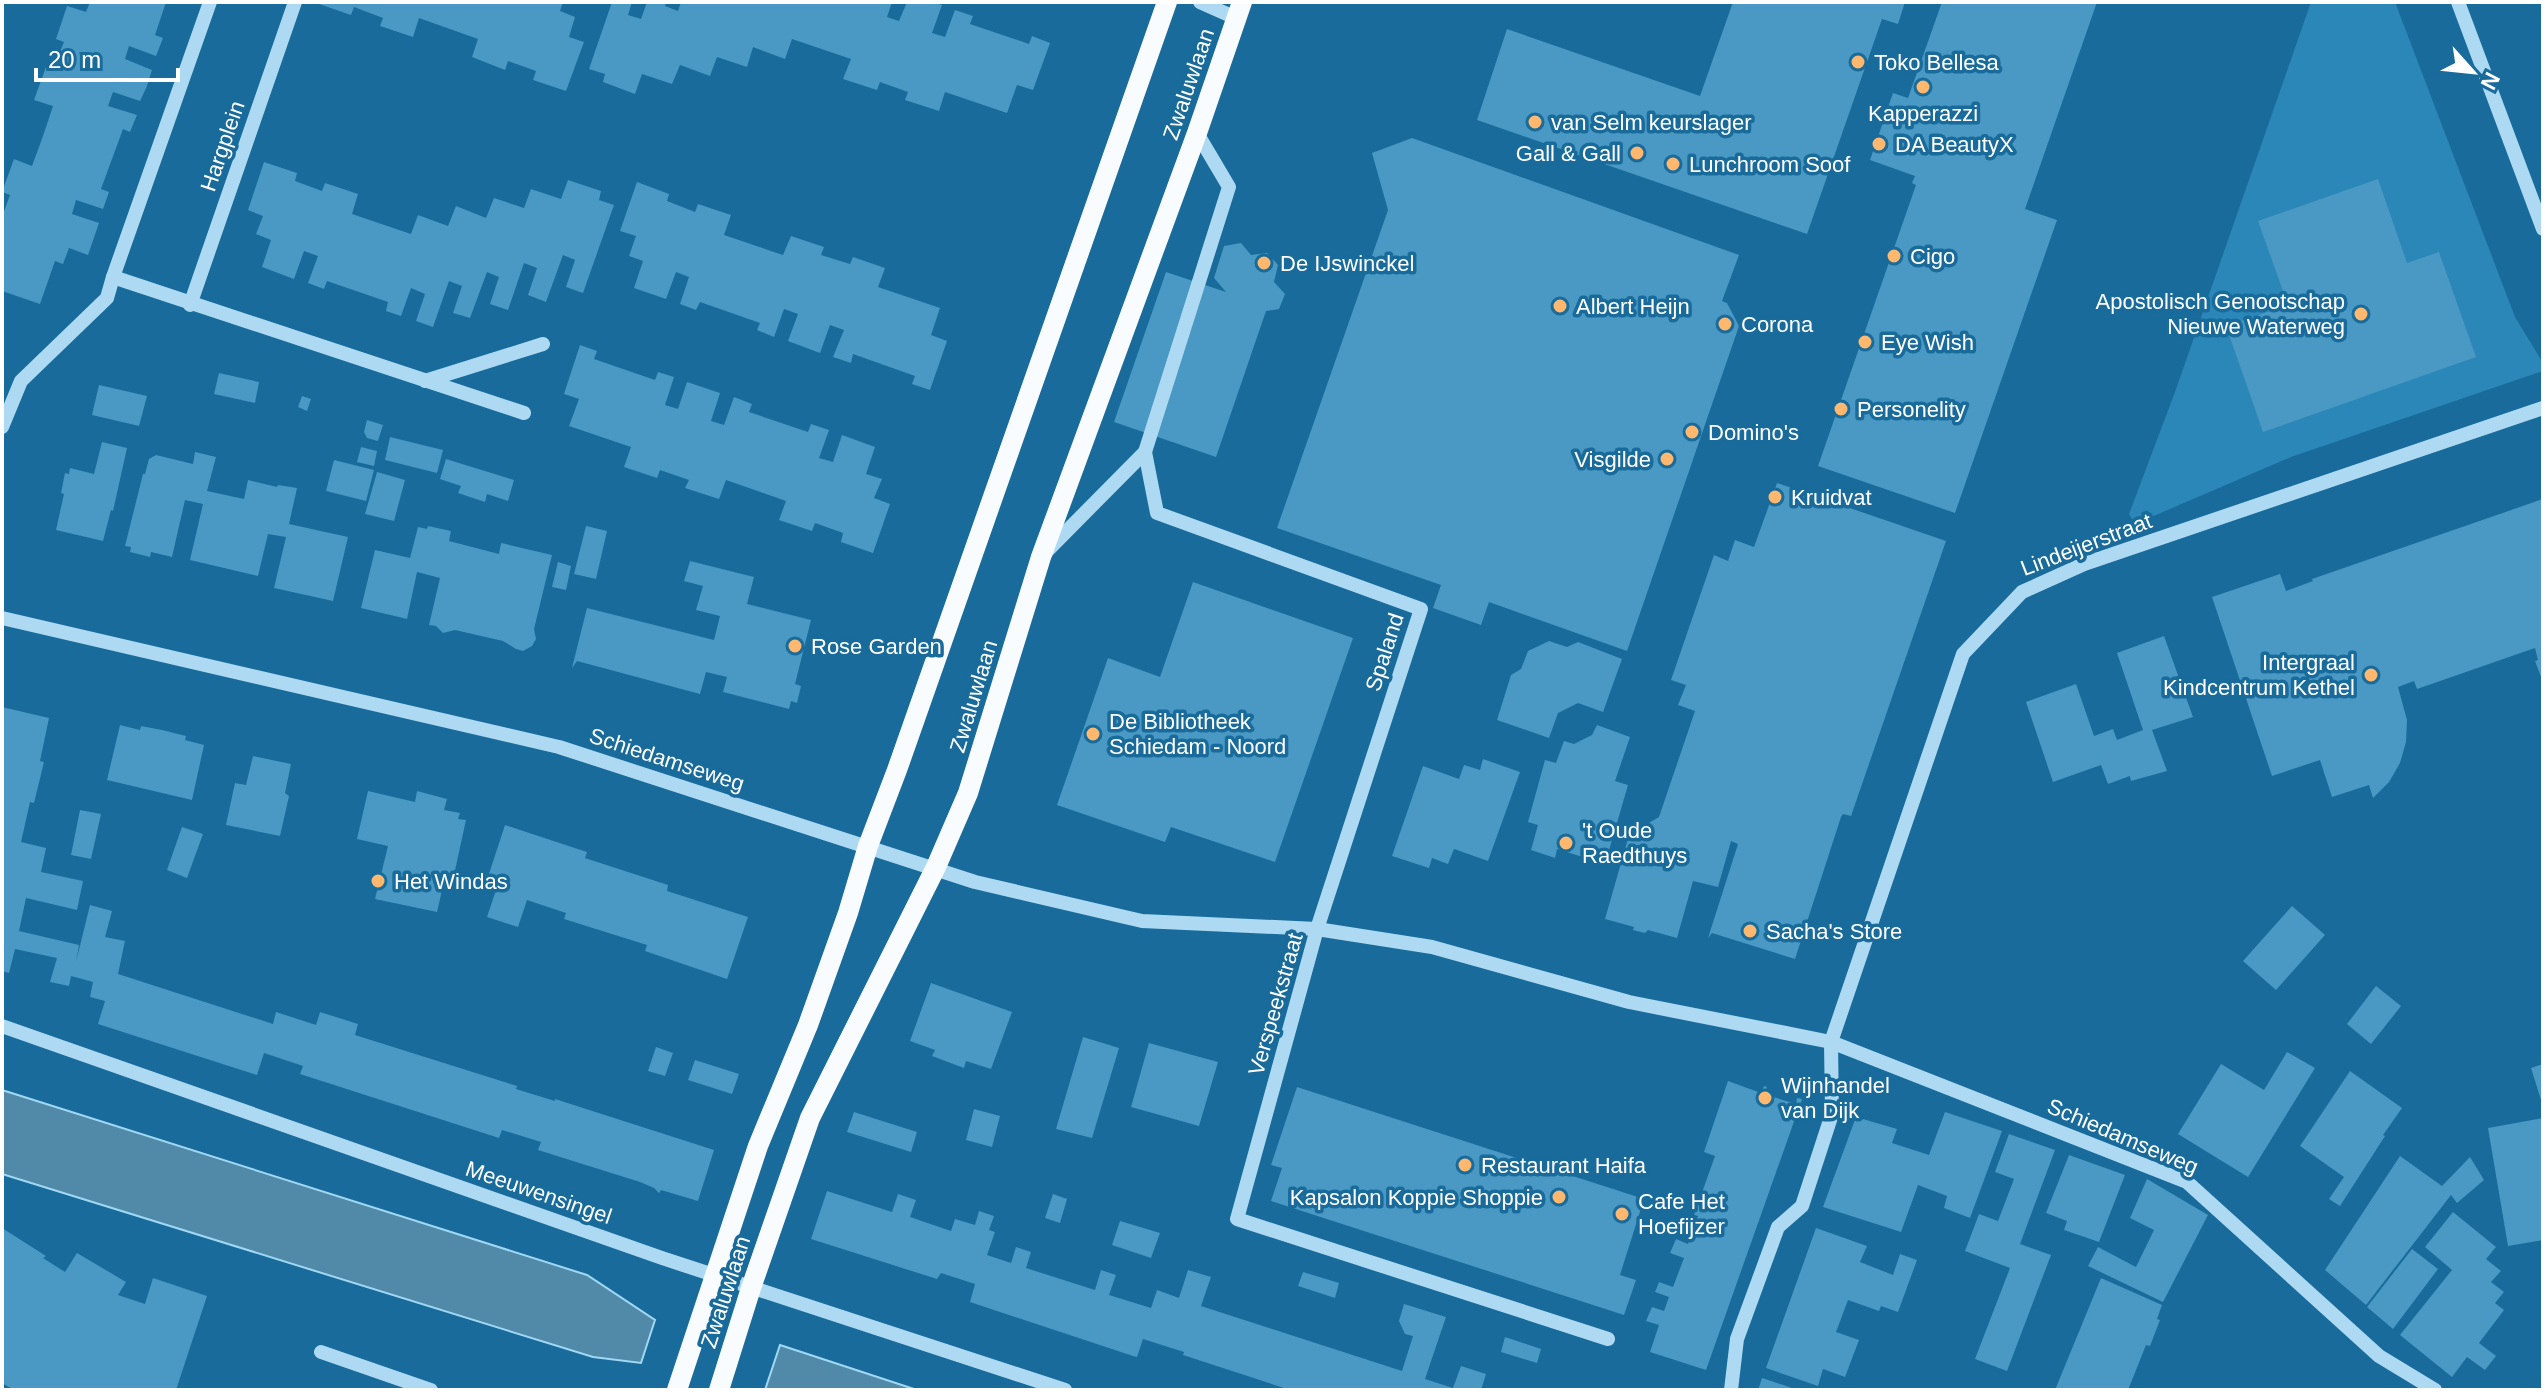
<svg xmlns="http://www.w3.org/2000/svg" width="2545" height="1392" font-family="Arial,sans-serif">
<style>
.green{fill:#2b87b8}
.water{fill:#518aa9;stroke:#a0d8f4;stroke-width:2}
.building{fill:#4999c4}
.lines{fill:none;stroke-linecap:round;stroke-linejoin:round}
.minor{stroke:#addaf2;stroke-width:14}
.major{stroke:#f8fcff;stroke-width:20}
.poi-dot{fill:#ffb86e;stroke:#186b9a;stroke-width:3}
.labels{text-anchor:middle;stroke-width:7;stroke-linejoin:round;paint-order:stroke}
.poi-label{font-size:22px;fill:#fff;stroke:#186b9a;text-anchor:start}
.street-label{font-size:22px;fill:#fff;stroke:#186b9a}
</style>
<rect width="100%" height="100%" fill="#186b9a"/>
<!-- green -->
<polygon class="green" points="2311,2 2395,2 2515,317 2543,363 2543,371 2291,457 2135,524 2129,514 2175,392"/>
<!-- water -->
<g class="water">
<polygon points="2,1090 587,1275 655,1320 641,1363 593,1357 2,1174"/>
<polygon points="780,1345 917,1390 765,1390"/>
</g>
<!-- building -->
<g class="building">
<polygon points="90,2 166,2 155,35 163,38 156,56 129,46 125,59 152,70 147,86 140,101 113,92 108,106 137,115 130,132 123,129 101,189 109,192 103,209 76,200 72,214 99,223 88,255 69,248 63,264 55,261 40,304 2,291 2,217 10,195 2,192 14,159 32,166 43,136 53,106 34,100 46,67 53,69 64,42 56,39 67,6 86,12"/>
<polygon points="320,2 563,2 560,11 575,17 569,37 584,42 566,91 533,80 536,71 508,61 505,70 472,57 478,39 419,18 413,37 380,26 383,18 354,7 351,15 319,4"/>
<polygon points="612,2 632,2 628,15 641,19 647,2 666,2 665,6 678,11 681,2 892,2 887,17 899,21 907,2 932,2 942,5 932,33 945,37 955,10 973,16 970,24 1029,44 1032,36 1050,43 1033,90 1017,85 1007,113 945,92 939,111 905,100 908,92 880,82 877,90 843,79 851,59 792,39 785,59 753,47 747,67 717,57 710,76 680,65 672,84 642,74 635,94 603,82 605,74 589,69"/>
<polygon points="1733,2 1905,2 1898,24 1882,19 1807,234 1477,120 1507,29 1700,96"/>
<polygon points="1942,2 2097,2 2025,209 2057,220 1955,513 1818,466 1916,185 1912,183 1915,176 1870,160 1893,93 1908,98"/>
<polygon points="1412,138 1739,255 1722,301 1727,303 1739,326 1627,651 1489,602 1481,625 1433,608 1441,585 1277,528 1388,210 1372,153"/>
<polygon points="264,162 297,173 295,181 322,191 325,183 358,194 352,214 411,234 418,215 448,226 456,206 486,218 494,198 524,208 531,189 561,199 568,180 601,191 599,200 614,205 583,293 566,287 575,260 563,255 546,302 528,295 537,268 524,263 508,310 490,304 499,277 487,272 470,318 453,313 462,286 449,281 433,327 416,321 425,294 411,288 401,316 386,311 388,302 327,281 324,289 308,283 318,256 304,251 294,279 262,267 271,240 256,234 263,216 248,210"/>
<polygon points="2378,179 2407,263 2439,252 2476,357 2263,432 2226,326 2288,305 2258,221"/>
<polygon points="637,182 669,194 667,201 695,212 698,204 731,215 724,235 783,255 791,236 824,247 821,255 850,264 853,257 885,268 878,287 940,308 931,335 947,341 930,390 912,384 915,376 853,354 851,363 833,357 844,330 830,325 820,353 788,341 798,314 784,309 774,337 757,330 760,323 700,302 696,310 680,304 689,277 676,272 666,299 634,288 643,261 629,256 636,236 620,231"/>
<polygon points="1241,243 1251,255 1267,253 1278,265 1274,282 1285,294 1279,309 1266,311 1216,457 1114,422 1166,272 1226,292 1214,278 1224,246"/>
<polygon points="580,345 597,351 594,359 655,380 658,372 674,377 665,405 678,409 687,382 720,393 711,421 724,425 734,397 752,404 749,412 808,432 811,424 829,430 819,458 833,462 842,435 875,447 866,474 882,479 874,498 890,504 873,553 841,542 843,533 815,523 812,531 779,520 786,501 726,480 719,499 685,488 689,480 660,470 657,478 624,467 631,447 569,426 579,399 564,394"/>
<polygon points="219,373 259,382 255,403 214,394"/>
<polygon points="99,385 147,396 139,426 92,415"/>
<polygon points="302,396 311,399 307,411 298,407"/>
<polygon points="367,420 383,425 378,441 367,438 364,432"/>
<polygon points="390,437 443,450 437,473 385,460"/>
<polygon points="102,442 127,448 113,511 111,510 103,541 56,530 64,494 61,493 65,473 69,474 70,468 94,474"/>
<polygon points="361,447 377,451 374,466 357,462"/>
<polygon points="195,452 216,457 207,491 244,499 248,480 277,487 278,485 297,488 289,524 348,537 333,601 274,588 286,537 268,534 258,576 190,560 203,504 185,500 172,557 151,552 150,557 130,552 131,547 125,546 143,474 145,474 149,459 156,455 193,464"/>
<polygon points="446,459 514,480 508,501 487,494 485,502 458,493 461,486 440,479"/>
<polygon points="334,460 374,470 366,501 326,491"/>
<polygon points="377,472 405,480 394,521 365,514"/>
<polygon points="1777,483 1946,541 1851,816 1843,814 1841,817 1795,959 1712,933 1708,938 1738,844 1731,841 1718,887 1693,881 1677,938 1648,930 1645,933 1633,930 1634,927 1605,919 1631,828 1637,830 1659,817 1695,711 1678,705 1686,685 1671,680 1714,555 1728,561 1735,540 1754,547"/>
<polygon points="2543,499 2543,682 2535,661 2538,660 2535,648 2417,689 2414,681 2398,687 2407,720 2406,742 2400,763 2389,782 2373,798 2369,785 2332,797 2320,760 2272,776 2212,597 2280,574 2286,591 2313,581 2312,579"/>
<polygon points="428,526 451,531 449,541 499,554 501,543 552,555 534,629 536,639 532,646 523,651 516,649 503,641 455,630 443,633 436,626 429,625 440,578 417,572 407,619 361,608 375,550 410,558 418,527 427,529"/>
<polygon points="586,526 607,531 596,579 574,574"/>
<polygon points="690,561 754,577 747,604 811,620 795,684 801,686 797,703 791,701 789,709 723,692 727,677 706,672 700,694 577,661 572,668 587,608 714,640 720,616 696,610 703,586 684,581"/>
<polygon points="558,562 571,566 566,590 552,587"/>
<polygon points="1193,582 1353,638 1275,862 1171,827 1165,842 1057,805 1108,658 1160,677"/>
<polygon points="2164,636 2193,717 2152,730 2167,771 2131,781 2130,776 2108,784 2101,765 2053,782 2026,702 2076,684 2094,736 2113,729 2117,740 2143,730 2117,653"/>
<polygon points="1549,641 1567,647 1578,642 1622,659 1603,712 1578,703 1558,713 1549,738 1497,720 1511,675 1521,669 1528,651"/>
<polygon points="2,707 49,718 40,761 44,762 34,803 30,802 21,842 46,848 41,872 83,881 77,910 26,898 19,931 79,945 76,962 90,905 112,911 105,937 125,941 118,974 273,1024 276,1012 316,1025 320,1012 358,1024 355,1035 517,1086 516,1089 532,1094 555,1101 555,1099 714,1150 698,1201 661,1190 659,1193 654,1188 640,1182 538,1150 541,1142 502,1130 499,1138 300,1074 303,1066 264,1053 257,1075 98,1024 105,1001 90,997 93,982 71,976 69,986 50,982 57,958 15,949 9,973 2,971"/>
<polygon points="120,725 140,730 141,726 162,730 186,736 185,740 204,745 192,800 107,780"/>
<polygon points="1597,725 1630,737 1615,781 1628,785 1605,864 1557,849 1555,858 1531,850 1538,825 1528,822 1545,760 1556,763 1564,741 1574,744 1592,735"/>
<polygon points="253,756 291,764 285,793 289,796 280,836 226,825 235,783 246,785"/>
<polygon points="1483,759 1520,772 1488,861 1454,849 1448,864 1432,858 1429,868 1392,856 1423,766 1459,779 1464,765 1480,770"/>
<polygon points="368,791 415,802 417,791 447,799 444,810 460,813 458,819 466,820 454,875 446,873 437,912 375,899 388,846 357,839"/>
<polygon points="80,810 101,814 91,859 71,855"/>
<polygon points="505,825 587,852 585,858 668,885 667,891 748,917 727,979 645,951 647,945 564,919 566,913 527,900 518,927 487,917 496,890 485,886"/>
<polygon points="182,827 203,834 187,878 167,870"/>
<polygon points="2292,906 2325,935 2276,990 2243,961"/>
<polygon points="931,983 1012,1012 991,1069 966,1061 964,1068 932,1056 935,1050 910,1041"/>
<polygon points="2376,986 2401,1006 2371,1044 2347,1024"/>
<polygon points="1083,1037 1119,1048 1092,1138 1056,1129"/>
<polygon points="1149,1043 1218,1062 1199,1126 1131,1107"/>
<polygon points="656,1047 673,1053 665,1076 648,1071"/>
<polygon points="2287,1052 2315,1068 2248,1177 2178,1134 2221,1064 2264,1090"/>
<polygon points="695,1060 739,1074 732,1094 688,1080"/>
<polygon points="2543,1064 2543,1100 2541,1100 2531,1068"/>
<polygon points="2350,1071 2402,1108 2383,1135 2385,1136 2340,1206 2329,1199 2344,1177 2300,1146"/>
<polygon points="1728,1081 1761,1093 1764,1086 1767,1087 1764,1094 1796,1104 1797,1098 1802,1099 1706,1370 1650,1352 1659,1325 1646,1321 1652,1307 1664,1311 1669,1297 1655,1292 1659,1282 1673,1287 1684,1258 1670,1253 1676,1239 1688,1244 1698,1216 1694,1215 1715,1156 1704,1152"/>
<polygon points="1297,1087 1644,1199 1620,1275 1636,1280 1624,1315 1271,1201 1282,1168 1271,1165"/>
<polygon points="974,1109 1000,1116 992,1147 966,1140"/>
<polygon points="854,1112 917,1132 911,1152 847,1132"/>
<polygon points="1945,1112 2002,1131 1970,1218 1944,1208 1947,1196 1918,1185 1901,1232 1823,1207 1856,1117 1897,1129 1892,1143 1929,1155"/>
<polygon points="2543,1118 2543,1240 2508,1246 2488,1128"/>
<polygon points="2009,1134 2055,1150 2020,1244 2051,1255 2007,1371 1975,1359 2010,1268 1965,1251 1979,1214 1998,1221 2014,1179 1995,1172"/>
<polygon points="2069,1155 2125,1175 2099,1242 2064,1230 2067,1221 2046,1213"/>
<polygon points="2400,1156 2442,1186 2470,1157 2484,1180 2457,1203 2451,1195 2366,1305 2325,1270"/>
<polygon points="2147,1179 2208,1215 2163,1302 2088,1266 2098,1247 2136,1267 2154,1230 2130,1218"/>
<polygon points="827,1191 892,1212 898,1194 916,1200 910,1217 951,1231 955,1219 975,1225 979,1211 994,1216 989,1230 995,1232 987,1255 1011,1263 1016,1247 1031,1252 1026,1268 1095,1290 1101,1270 1116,1275 1109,1295 1151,1308 1157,1290 1179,1298 1188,1270 1211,1277 1201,1306 1402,1371 1413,1336 1405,1334 1399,1321 1404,1304 1446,1317 1425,1379 1453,1388 1461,1366 1486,1374 1481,1390 1290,1390 1183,1355 1184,1352 1143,1339 1137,1357 1133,1356 970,1302 975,1284 941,1273 937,1279 811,1239"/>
<polygon points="1053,1194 1067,1199 1060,1223 1045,1218"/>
<polygon points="2453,1212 2496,1247 2486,1259 2501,1271 2491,1282 2504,1292 2495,1303 2504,1310 2479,1343 2496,1356 2485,1370 2467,1357 2452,1377 2400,1335 2452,1270 2425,1247"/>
<polygon points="1120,1221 1160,1233 1151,1258 1112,1245"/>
<polygon points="2,1228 46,1256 43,1258 65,1272 77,1253 126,1282 118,1295 145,1304 153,1278 207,1296 176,1390 14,1390 2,1383"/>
<polygon points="1816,1228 1867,1246 1860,1262 1893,1275 1900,1254 1917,1260 1898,1312 1881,1306 1879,1311 1848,1300 1836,1332 1859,1340 1845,1377 1823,1369 1818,1386 1766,1368"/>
<polygon points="2412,1249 2438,1269 2393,1329 2367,1307"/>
<polygon points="1303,1272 1339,1283 1335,1298 1298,1286"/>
<polygon points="2101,1278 2162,1305 2157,1319 2160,1320 2150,1346 2146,1345 2128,1390 2055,1390"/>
<polygon points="1505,1337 1541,1349 1537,1363 1501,1352"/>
<polygon points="1762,1378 1795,1389 1795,1390 1758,1390"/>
</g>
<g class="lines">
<!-- minor -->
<g class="minor">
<polyline points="1200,2 1236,18"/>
<polyline points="2458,2 2543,229"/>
<polyline points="113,277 524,413"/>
<polyline points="190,305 295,2"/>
<polyline points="425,381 543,344"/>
<polyline points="2,427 21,381 107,298 113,277 210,2"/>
<polyline points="1145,452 1157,513 1421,609 1317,929 1237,1219 1608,1339"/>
<polyline points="1047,551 1145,452 1229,187 1197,133"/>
<polyline points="2,618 559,747 975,882 1142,921 1317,929 1432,947 1629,1002 1831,1042 2187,1182 2379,1356 2435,1390"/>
<polyline points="2,1026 662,1258 1065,1390"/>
<polyline points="321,1352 431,1390"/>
<polyline points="1731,1390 1737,1339 1778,1227 1802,1206 1832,1114 1831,1042 1963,654 2022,592 2084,564 2543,408"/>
</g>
<!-- major -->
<g class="major">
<polyline points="677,1390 758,1146 808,1025 848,913 868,846 897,770 1167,2"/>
<polyline points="719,1390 751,1288 810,1118 936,867 968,793 1041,557 1197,133 1242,2"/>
</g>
</g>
<!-- markers -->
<g class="poi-dot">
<circle cx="1858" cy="62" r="8"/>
<circle cx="1923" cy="87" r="8"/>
<circle cx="1535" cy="122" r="8"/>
<circle cx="1879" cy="144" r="8"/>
<circle cx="1637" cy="153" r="8"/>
<circle cx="1673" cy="164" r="8"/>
<circle cx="1894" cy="256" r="8"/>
<circle cx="1264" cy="263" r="8"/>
<circle cx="1560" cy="306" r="8"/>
<circle cx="2361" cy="314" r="8"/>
<circle cx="1725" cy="324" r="8"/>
<circle cx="1865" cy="342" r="8"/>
<circle cx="1841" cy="409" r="8"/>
<circle cx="1692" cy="432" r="8"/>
<circle cx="1667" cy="459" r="8"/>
<circle cx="1775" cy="497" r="8"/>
<circle cx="795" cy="646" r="8"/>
<circle cx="2371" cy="675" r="8"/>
<circle cx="1093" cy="734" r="8"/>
<circle cx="1566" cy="843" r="8"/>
<circle cx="378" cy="881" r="8"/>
<circle cx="1750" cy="931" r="8"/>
<circle cx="1765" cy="1098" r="8"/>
<circle cx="1465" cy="1165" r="8"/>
<circle cx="1559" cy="1197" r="8"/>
<circle cx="1622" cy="1214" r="8"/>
</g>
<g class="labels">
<!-- poi labels -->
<g class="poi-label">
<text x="1874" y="70">Toko Bellesa</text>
<text x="1923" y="121" text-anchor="middle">Kapperazzi</text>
<text x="1551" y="130">van Selm keurslager</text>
<text x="1895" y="152">DA BeautyX</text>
<text x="1621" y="161" text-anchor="end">Gall &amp; Gall</text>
<text x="1689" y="172">Lunchroom Soof</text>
<text x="1910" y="264">Cigo</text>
<text x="1280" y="271">De IJswinckel</text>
<text x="2345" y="309" text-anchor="end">Apostolisch Genootschap<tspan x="2345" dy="25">Nieuwe Waterweg</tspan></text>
<text x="1576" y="314">Albert Heijn</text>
<text x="1741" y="332">Corona</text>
<text x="1881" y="350">Eye Wish</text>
<text x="1857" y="417">Personelity</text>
<text x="1708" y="440">Domino's</text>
<text x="1651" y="467" text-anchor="end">Visgilde</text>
<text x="1791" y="505">Kruidvat</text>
<text x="811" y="654">Rose Garden</text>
<text x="2355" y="670" text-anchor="end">Intergraal<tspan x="2355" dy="25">Kindcentrum Kethel</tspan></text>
<text x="1109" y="729">De Bibliotheek<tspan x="1109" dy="25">Schiedam - Noord</tspan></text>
<text x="1582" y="838">'t Oude<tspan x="1582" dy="25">Raedthuys</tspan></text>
<text x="394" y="889">Het Windas</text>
<text x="1766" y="939">Sacha's Store</text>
<text x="1781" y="1093">Wijnhandel<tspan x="1781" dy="25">van Dijk</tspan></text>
<text x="1481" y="1173">Restaurant Haifa</text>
<text x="1543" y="1205" text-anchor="end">Kapsalon Koppie Shoppie</text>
<text x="1638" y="1209">Cafe Het<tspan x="1638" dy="25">Hoefijzer</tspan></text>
</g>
<!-- street labels -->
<g class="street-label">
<text transform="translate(1188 84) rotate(-71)" y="8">Zwaluwlaan</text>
<text transform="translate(222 146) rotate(-71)" y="8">Hargplein</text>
<text transform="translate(2086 544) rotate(-21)" y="8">Lindeijerstraat</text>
<text transform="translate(1384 652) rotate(-72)" y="8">Spaland</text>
<text transform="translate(973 696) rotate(-73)" y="8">Zwaluwlaan</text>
<text transform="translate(667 759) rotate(18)" y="8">Schiedamseweg</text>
<text transform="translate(1275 1004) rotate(-74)" y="8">Verspeekstraat</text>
<text transform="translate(2123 1136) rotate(23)" y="8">Schiedamseweg</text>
<text transform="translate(539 1192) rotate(19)" y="8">Meeuwensingel</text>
<text transform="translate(725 1292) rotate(-72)" y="8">Zwaluwlaan</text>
</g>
</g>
<!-- border -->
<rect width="2545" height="1392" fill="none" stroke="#ffffff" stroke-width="8"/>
<!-- north arrow -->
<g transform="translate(2473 72) rotate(117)" stroke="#186b9a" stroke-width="6" paint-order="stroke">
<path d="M0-6L14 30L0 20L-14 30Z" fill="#ffffff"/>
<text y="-12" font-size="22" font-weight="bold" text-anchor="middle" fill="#ffffff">N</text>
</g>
<!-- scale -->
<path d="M36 68v12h142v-12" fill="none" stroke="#ffffff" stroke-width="4"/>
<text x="48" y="68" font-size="24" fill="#ffffff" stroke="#186b9a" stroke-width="6" paint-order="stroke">20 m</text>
</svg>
